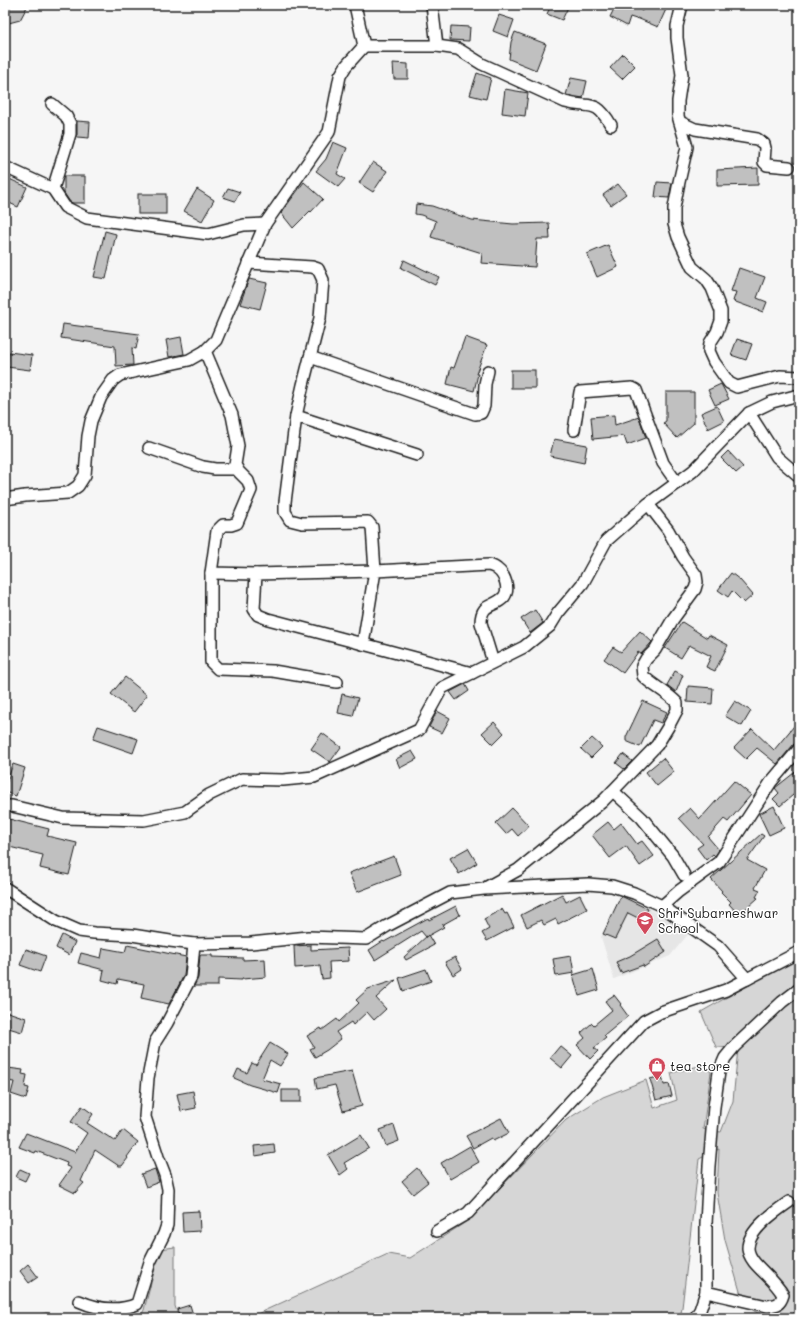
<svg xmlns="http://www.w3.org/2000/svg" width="804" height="1323" font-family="Mali,sans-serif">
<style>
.built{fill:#e6e6e6}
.green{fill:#d6d6d6;stroke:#797979}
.building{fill:#c0c0c0;stroke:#1c1c1c}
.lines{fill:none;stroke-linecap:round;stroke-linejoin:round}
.minor-casing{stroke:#1c1c1c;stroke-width:14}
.minor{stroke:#fff;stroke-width:11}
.labels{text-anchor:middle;stroke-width:3;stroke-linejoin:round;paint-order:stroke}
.poi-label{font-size:13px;fill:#1c1c1c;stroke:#fff;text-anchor:start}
</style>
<rect width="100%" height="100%" fill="#f6f6f6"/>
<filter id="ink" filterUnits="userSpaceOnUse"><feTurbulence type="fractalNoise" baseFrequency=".025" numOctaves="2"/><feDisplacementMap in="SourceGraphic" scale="8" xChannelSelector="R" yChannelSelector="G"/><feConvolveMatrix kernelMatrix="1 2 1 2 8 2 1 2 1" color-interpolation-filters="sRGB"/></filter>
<g filter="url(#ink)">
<!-- built -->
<polygon class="built" points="624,895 690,932 670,956 614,979 601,937"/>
<!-- green -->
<g class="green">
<polygon points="799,956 799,1318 766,1318 744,1305 725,1240 717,1193 719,1149 699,1159 682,1308 680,1318 208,1318 208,1315 257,1314 388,1254 410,1258 469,1220 566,1120 603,1097 646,1080 654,1108 677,1100 671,1073 703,1065 711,1072 703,1129 721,1132 733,1101 738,1048 716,1047 701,1012"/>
<polygon points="175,1247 175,1306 179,1318 133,1318 140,1318 144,1310 160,1249"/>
<polygon points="46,1313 93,1318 28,1318"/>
</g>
<!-- building -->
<g class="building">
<polygon points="5,5 28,5 20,20 5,24"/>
<polygon points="551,5 569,5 562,20 547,14"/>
<polygon points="616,5 623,11 627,5 633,5 642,11 645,5 668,5 658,27 637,18 636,19 630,17 627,26 610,17"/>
<polygon points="499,15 514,20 508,37 493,31"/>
<polygon points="451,26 470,27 469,41 450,40"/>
<polygon points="515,32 546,44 536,70 509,59 511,42"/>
<polygon points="623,54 635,66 622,79 610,68"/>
<polygon points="393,63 408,64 408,79 394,79"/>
<polygon points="477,73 491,78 486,99 470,95"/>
<polygon points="571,78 587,81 583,98 566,95"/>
<polygon points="505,89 528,93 525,116 502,113"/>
<polygon points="77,121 90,122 89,138 77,137"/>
<polygon points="333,142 347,148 337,174 345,179 338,187 316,171 326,159"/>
<polygon points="373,162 387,171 373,192 359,183"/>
<polygon points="758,168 758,185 717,186 717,170"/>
<polygon points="64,176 85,176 85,203 73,203 70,202 64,193"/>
<polygon points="5,177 27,187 18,207 5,201"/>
<polygon points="304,182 323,199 311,212 310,211 293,228 281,213"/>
<polygon points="657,182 672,183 669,198 655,197"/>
<polygon points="618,184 626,194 611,205 603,195"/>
<polygon points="228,188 240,192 235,201 223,197"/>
<polygon points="197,189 214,200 202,221 184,211"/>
<rect x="138" y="194" width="28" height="20"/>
<polygon points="416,204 432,206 472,220 513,224 549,223 550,239 537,239 535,267 481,263 482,253 431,237 436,221 421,215 415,214"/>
<polygon points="105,231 116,234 106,279 94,277"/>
<polygon points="608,245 618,267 597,277 587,254"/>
<polygon points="404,260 439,277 435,285 401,268"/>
<polygon points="739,268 765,277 757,298 767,302 763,312 733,301 736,292 731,291"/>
<polygon points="249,279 267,283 260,309 240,304"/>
<polygon points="63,324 139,334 136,349 132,348 133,365 116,366 115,346 61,338"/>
<polygon points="181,337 184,354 169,357 166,340"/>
<polygon points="465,337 487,345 476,374 478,374 474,391 447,384 451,367 454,368"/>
<polygon points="737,339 752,344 746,360 731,355"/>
<polygon points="9,352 32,355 30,370 7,367"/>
<rect x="511" y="370" width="24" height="18"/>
<polygon points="721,384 729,399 715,405 708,390"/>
<polygon points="666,392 694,392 694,423 677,438 663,423 666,421"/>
<polygon points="717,406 724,421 708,429 701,413"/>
<polygon points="614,415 615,425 639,417 646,438 627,445 624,436 593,439 591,417"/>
<polygon points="554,439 587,445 584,463 550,456"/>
<polygon points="728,451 743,467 736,473 721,458"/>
<polygon points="731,573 740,580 753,595 744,603 732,591 728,597 718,590"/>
<polygon points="535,610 543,623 530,633 521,619"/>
<polygon points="682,622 707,638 709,635 728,645 715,671 706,667 711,656 689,645 681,658 665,648"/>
<polygon points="640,631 652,642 641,654 638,652 623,673 604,659 613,647 621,652"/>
<polygon points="675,671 683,675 676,692 667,685"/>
<polygon points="125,677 147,695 134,712 111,694"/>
<polygon points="465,684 469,691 456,700 450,692"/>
<polygon points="688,686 713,688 712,704 687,702"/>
<polygon points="342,694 358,698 353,716 338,713"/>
<polygon points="643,701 667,712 661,723 653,720 640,747 626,741 626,737"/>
<polygon points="735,701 751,711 742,726 725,716"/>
<polygon points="437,711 450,718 442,733 429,727"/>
<polygon points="799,720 799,742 794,744 777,764 757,748 746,759 734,748 752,729 774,750"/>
<polygon points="494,722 504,733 493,744 482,733"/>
<polygon points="98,726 138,739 133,753 93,739"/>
<polygon points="322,733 341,747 330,762 311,749"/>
<polygon points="592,738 602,747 591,758 581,749"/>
<polygon points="412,751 417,759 400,768 396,759"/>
<polygon points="623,754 632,761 624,769 616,763"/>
<polygon points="663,758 674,772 657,786 646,772"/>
<polygon points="13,764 25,768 16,796 5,792 5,787"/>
<polygon points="799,769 799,790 780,806 773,799 779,793 775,788"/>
<polygon points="734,781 751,795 728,822 724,819 708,837 719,850 715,856 713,854 706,860 697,848 703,844 679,818 690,808 700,819"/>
<polygon points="774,806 784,828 769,835 759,814"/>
<polygon points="512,808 529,826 518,836 512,829 506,834 496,823"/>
<polygon points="5,818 49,829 47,836 77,843 69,875 40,868 43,855 5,846"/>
<polygon points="608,822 614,829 621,823 637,844 642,841 654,856 640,866 626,846 610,858 592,835"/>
<polygon points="761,834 764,836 747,860 765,870 755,888 760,890 756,897 758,898 739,915 729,904 731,902 721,892 722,891 711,879"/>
<polygon points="468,848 477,863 459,874 450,858"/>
<polygon points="394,856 401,875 357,892 349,873"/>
<polygon points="562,894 566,902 580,895 587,909 558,924 556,919 544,925 541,920 527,927 521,915"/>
<polygon points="621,896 648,909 642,920 628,913 615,939 603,934"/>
<polygon points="456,906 460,915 442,925 444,927 426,937 421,931 375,960 369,950 383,941 384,942 428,918 429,920"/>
<polygon points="502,909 505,914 507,913 514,927 487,941 482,933 489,929 484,919"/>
<polygon points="62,935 75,942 69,955 56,948"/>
<polygon points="428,935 434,945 406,960 404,957"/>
<polygon points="658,939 666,952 644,967 643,965 621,973 616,962 630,956"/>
<polygon points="127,945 186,957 184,975 169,1004 141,998 144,984 118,979 117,984 102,980 104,970 78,963 81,953 101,958 103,948 125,952"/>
<polygon points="311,945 311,950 348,948 349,961 329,962 330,978 322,979 320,966 295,968 294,946"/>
<polygon points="26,949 46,956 40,972 20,965"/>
<polygon points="200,955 212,955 212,957 243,958 243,960 265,959 266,977 242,979 242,980 218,979 218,986 194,986 198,978"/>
<polygon points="571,956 574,973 556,976 553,959"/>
<polygon points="455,957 462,969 453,975 445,962"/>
<polygon points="426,969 431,981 403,991 399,978"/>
<polygon points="593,969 599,990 579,996 573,975"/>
<polygon points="396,980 376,998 386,1009 374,1020 367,1012 353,1025 351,1022 336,1032 341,1039 327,1050 315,1057 310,1049 314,1047 307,1036 321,1028 322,1030 337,1019 339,1022 359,1003 356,1000 368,989"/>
<polygon points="614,995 621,1004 620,1005 628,1016 604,1036 606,1038 594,1048 598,1051 590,1059 577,1045 585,1038 581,1033 592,1023 594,1025 612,1010 605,1001"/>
<polygon points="8,1012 26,1018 22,1032 5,1027 5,1021"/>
<polygon points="270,1043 288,1054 280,1066 270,1060 262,1079 281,1084 278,1093 250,1085 234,1078 238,1069 247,1073 252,1063 256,1065"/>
<polygon points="560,1046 572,1056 562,1068 550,1058"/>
<polygon points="8,1068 23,1070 22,1074 27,1075 25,1087 29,1088 26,1099 11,1094 14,1082 7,1081"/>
<polygon points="352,1071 362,1106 343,1111 335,1085 317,1089 315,1078"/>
<polygon points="662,1076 664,1085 669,1084 672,1096 656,1100 650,1079"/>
<rect x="282" y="1090" width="19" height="12"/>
<polygon points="193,1091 196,1108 181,1111 177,1094"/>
<polygon points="82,1106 93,1114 87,1123 115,1141 123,1130 138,1142 127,1157 128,1158 122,1166 119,1166 95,1150 81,1181 84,1183 75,1193 59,1185 71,1168 66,1166 67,1163 36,1151 35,1153 19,1147 26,1133 75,1152 87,1133 71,1122"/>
<polygon points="501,1118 509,1133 493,1141 491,1138 473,1148 466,1136"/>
<polygon points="394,1125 399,1141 386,1146 380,1130"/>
<polygon points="361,1135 369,1148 344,1163 348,1169 340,1175 328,1155"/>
<polygon points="274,1144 275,1153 255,1156 254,1146"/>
<polygon points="470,1146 479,1162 450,1179 441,1163"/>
<polygon points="417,1168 428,1182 413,1194 402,1181"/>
<polygon points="20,1169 29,1173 25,1181 16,1177"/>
<polygon points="155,1169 159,1182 146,1187 141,1174"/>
<polygon points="199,1211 200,1231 183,1232 182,1212"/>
<polygon points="28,1264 38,1277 29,1283 20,1271"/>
<polygon points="190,1305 194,1318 180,1318 177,1309"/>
</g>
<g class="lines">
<!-- minor casing -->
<g class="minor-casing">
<g id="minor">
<polyline points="432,5 437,46"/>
<polyline points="682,5 677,26 677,38 682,75 678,101 678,116 687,147 679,182 674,208 674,224 678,237 692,267 706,279 712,288 721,311 721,321 717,332 710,343 709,351 714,362 729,383 737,387 780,376 799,377"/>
<path d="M364 46H437L458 49 482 64 565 102C591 109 595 98 611 125"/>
<polyline points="52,104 66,116 70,124 70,134 53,189"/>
<polyline points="680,122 695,129 757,139 764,144 765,148 764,162 767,165 789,167"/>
<polyline points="5,167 53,189 65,207 87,218 208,234 244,225 265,224"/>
<path d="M248 263 312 267 318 269 323 280 320 318 303 385 296 416 285 502V512L290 520 302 523 368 522 372 527 375 571 363 644 268 619 258 615 254 609 256 574 375 571 489 565C492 566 495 567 497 569 505 575 510 589 504 597 494 608 481 602 481 623L493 662"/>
<polyline points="205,351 232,415 238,446 235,465 239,472 248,481 251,490 237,523 231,525 223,525 217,531 211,573 256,574"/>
<polyline points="310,357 475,414 481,413 484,406 485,384 488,371"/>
<polyline points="749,413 777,457 799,476"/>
<polyline points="296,416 417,455"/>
<polyline points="574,430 580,392 632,388 636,390 663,463 677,483"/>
<polyline points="149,448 203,467 215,469 237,469"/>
<polyline points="5,499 25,496 68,493 78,486 85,475 88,436 91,421 101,397 113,380 120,375 189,360 205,351 216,340 265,224 329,132 340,76 346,66 364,46 355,5"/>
<polyline points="211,573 211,662 218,669 273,671 337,682"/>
<polyline points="363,644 472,673"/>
<polyline points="613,791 642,818 673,856 684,875"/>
<polyline points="5,806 12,806 63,818 144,820 185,812 209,795 242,779 283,780 314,777 419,730 442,688 524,647 550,626 558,613 583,583 606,541 648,504 693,471 749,413 772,402 795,396 799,396"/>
<path d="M487 887 518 870 603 801 657 745 668 727 677 710V703C667 692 653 686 643 676L642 666 646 659 655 650 673 619 695 589 697 582 696 575 683 557 668 530 648 504"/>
<polyline points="5,888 56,921 79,931 94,933 132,935 170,941 194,944 251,943 308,937 366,939 387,926 450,893 484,889 588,884 612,886 634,893 662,906 687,924 718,946 747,979 799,952"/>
<polyline points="662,906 679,891 719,862 771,782 799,749"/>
<polyline points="437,1231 468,1213 644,1021 661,1012 726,990 747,979"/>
<path d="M706 1292 767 1306C777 1305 780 1305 783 1295 776 1282 763 1273 754 1262 751 1258 748 1252 748 1248 748 1230 776 1211 789 1202"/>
<path d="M79 1301C97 1309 118 1312 137 1304L150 1262 164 1234 167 1225 168 1189 165 1175 158 1157 145 1117 148 1078 155 1042 167 1023 191 977 194 944"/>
<polyline points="695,1318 700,1310 706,1292 706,1224 709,1166 714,1107 719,1072 725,1058 734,1047 782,1002 799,989"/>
</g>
</g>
<!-- minor -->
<use href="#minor" class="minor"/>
</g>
</g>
<!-- icons -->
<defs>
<g id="school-pin" transform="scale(0.9)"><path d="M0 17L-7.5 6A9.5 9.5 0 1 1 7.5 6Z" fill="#d1495b" stroke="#fff"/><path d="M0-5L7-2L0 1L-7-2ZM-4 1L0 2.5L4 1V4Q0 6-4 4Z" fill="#fff"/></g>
<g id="shop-pin" transform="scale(0.9)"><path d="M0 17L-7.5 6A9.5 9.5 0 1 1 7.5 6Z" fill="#d1495b" stroke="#fff"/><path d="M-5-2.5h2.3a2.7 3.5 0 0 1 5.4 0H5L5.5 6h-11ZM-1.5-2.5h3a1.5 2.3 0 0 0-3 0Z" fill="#fff"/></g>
</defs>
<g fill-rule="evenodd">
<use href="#school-pin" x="645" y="920"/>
<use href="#shop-pin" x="657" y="1066"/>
</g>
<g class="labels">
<!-- poi labels -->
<g class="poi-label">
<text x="658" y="918">Shri Subarneshwar<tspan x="658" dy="15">School</tspan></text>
<text x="670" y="1071">tea store</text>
</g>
</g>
<!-- margin -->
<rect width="804" height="1323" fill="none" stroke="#fff" stroke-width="20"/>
<rect x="10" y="10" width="784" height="1303" fill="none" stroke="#1c1c1c" stroke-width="1.5" filter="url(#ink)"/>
</svg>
